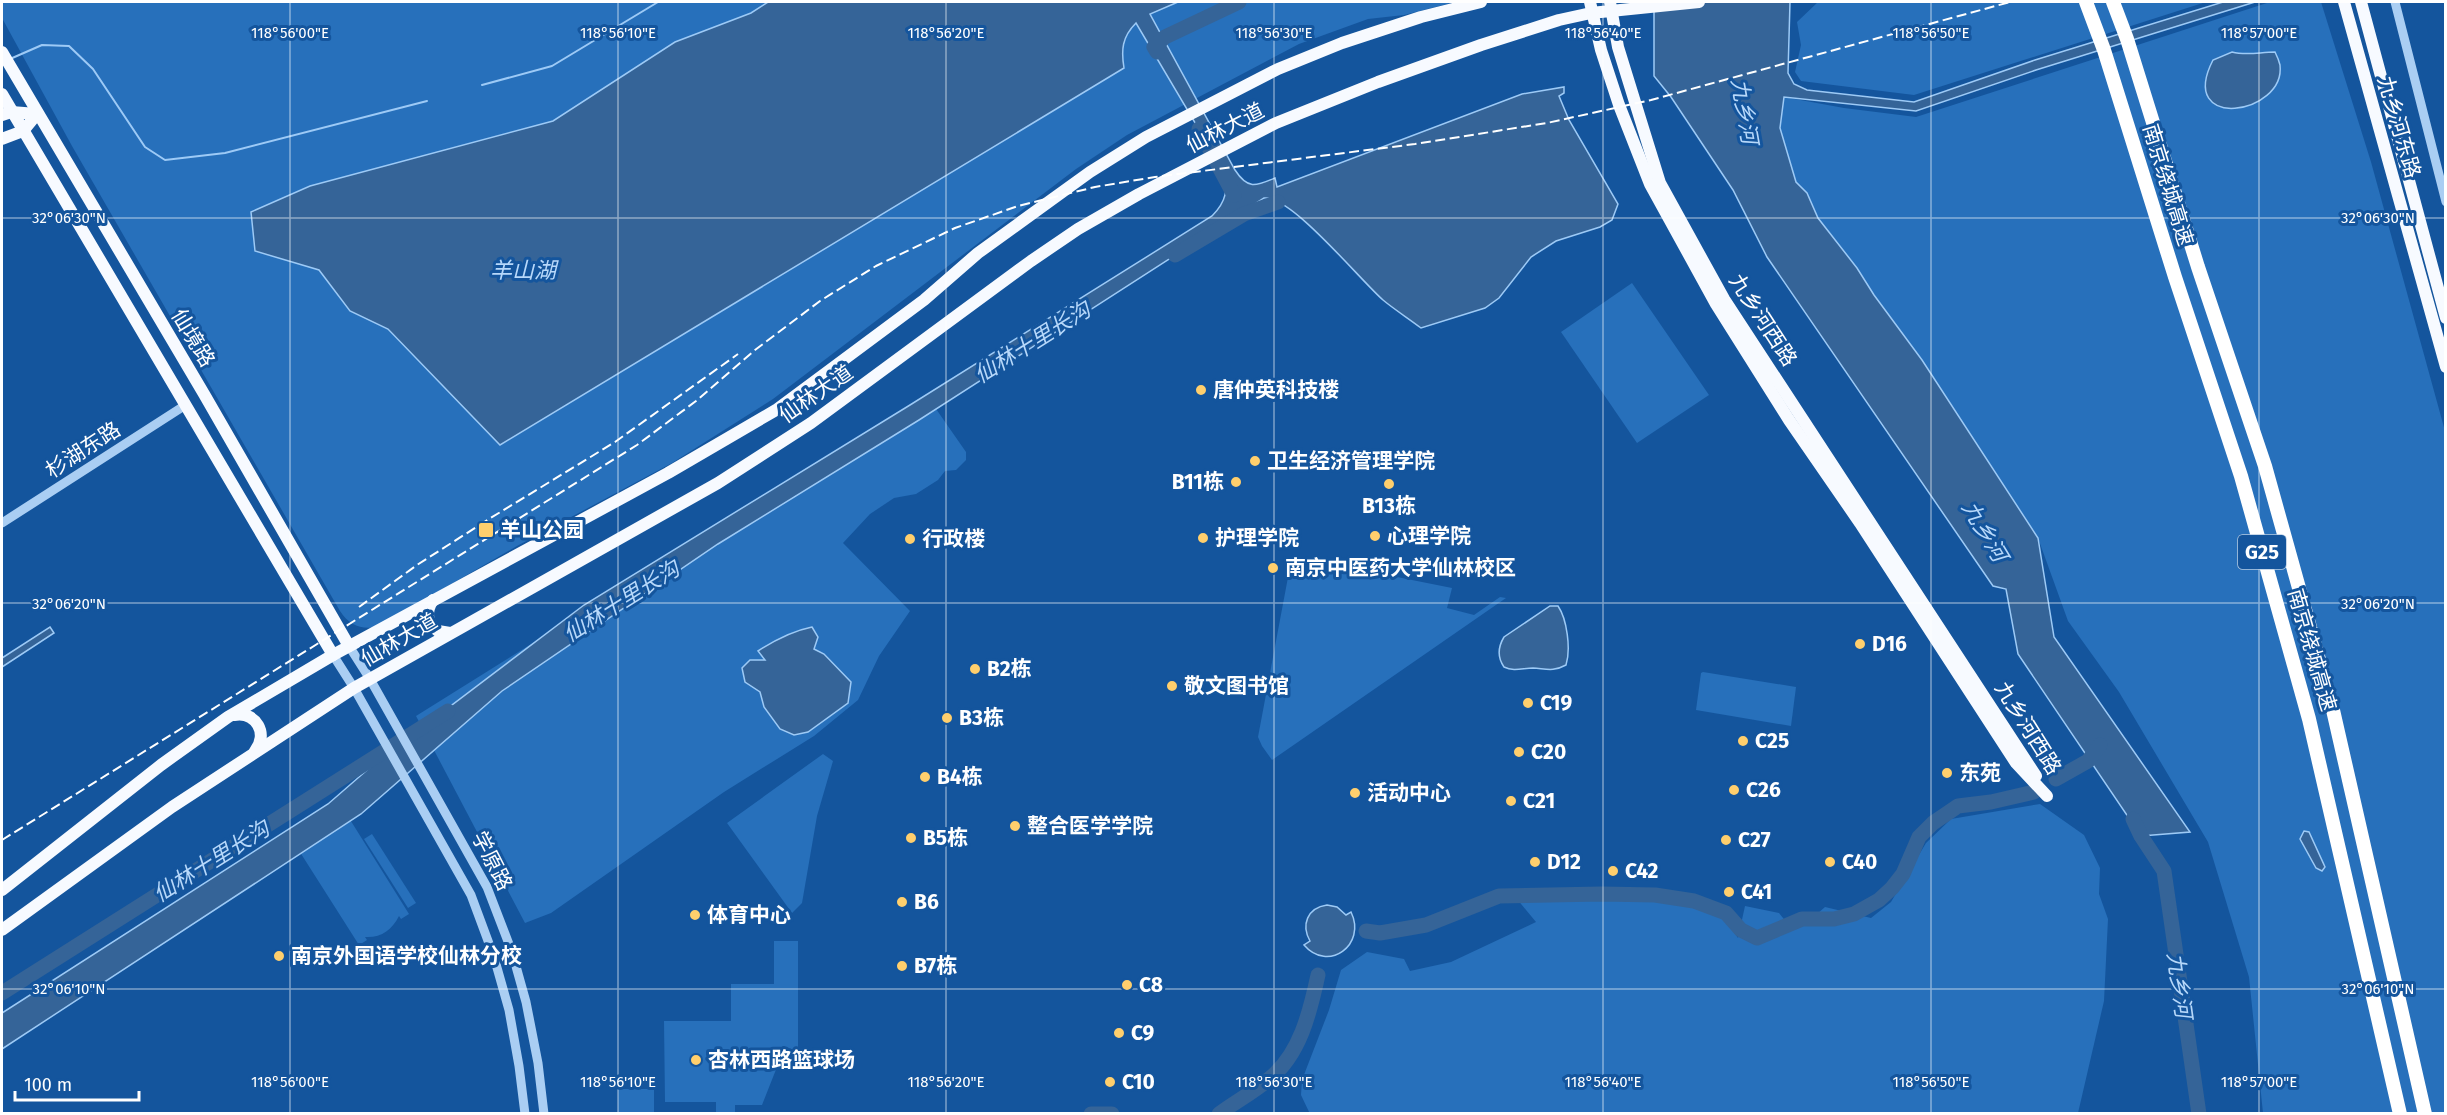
<svg xmlns="http://www.w3.org/2000/svg" width="2447" height="1115" font-family="'Fira Sans','Noto Sans SC',sans-serif">
<style>
.green{fill:#2770bb}
.water{fill:#356498;stroke:#9dcaf6;stroke-width:1.5}
.lines{fill:none;stroke-linecap:round;stroke-linejoin:round}
.stream{stroke:#9dcaf6;stroke-width:2}
.river{stroke:#356498;stroke-width:15}
.minor{stroke:#aacef3;stroke-width:9}
.major{stroke:#f7faff;stroke-width:12}
.highway{stroke:#fff;stroke-width:14}
.rail{stroke:#fff;stroke-width:2;stroke-dasharray:10 4.5;stroke-linecap:butt}
.ticks{fill:none;stroke:#fff;stroke-width:1.5;stroke-opacity:0.45}
.poi-dot{fill:#ffcf6d;stroke:#14559d;stroke-width:2}
.labels{text-anchor:middle;stroke-width:6;stroke-linejoin:round;paint-order:stroke}
.shield{fill:#14559d;stroke:#b8cce2;stroke-width:1.5}
.shield-label{font-size:20px;font-weight:bold;fill:#fff}
.street-label{font-size:21px;fill:#fff;stroke:#14559d}
.poi-label{font-size:21px;font-weight:bold;fill:#fff;stroke:#14559d;text-anchor:start}
.water-label{font-size:22px;font-style:italic;fill:#b7d8fa;stroke:#14559d}
.ticks-label{font-size:15px;text-anchor:middle;fill:#fff;stroke:#14559d;stroke-width:6;stroke-linejoin:round;paint-order:stroke}
</style>
<rect width="100%" height="100%" fill="#14559d"/>
<!-- green -->
<g class="green">
<path d="M2 2H1455L1404 15 1368 19 1299 44 1127 135 1076 169 773 399 672 463 517 546 377 627C361 630 349 625 340 611L72 146 2 18Z"/>
<polygon points="1818,2 2206,2 1914,95 1801,81 1795,72 1801,45 1797,22"/>
<polygon points="2270,2 2321,2 2371,162 2445,431 2445,1113 2263,1113 2249,977 2208,842 2119,692 2068,621 2038,538 1922,360 1874,295 1857,268 1818,218 1807,193 1796,182 1780,128 1784,97 1844,108 1916,117"/>
<polygon points="1632,283 1709,395 1637,443 1561,332"/>
<polygon points="927,396 966,452 966,460 956,470 945,471 938,480 916,494 894,498 870,514 843,543 910,611 879,656 858,700 814,736 724,792 551,913 525,923 416,716"/>
<polygon points="1292,556 1452,588 1447,608 1474,615 1500,597 1506,598 1272,760 1262,746 1258,737"/>
<polygon points="1703,672 1796,687 1791,726 1696,710 1701,673"/>
<polygon points="823,754 833,761 817,816 802,903 792,913 727,823"/>
<polygon points="2040,804 2084,835 2100,868 2099,894 2108,919 2104,1001 2078,1113 1310,1114 1301,1095 1302,1080 1329,1010 1341,970 1367,952 1404,959 1410,971 1451,962 1536,922 1517,899 1663,901 1709,909 1724,917 1738,938 1745,906 1779,913 1787,923 1817,914 1825,907 1871,918 1891,902 1926,843 1951,819"/>
<path d="M349 818 409 914 401 919 399 916C392 930 381 938 365 937L367 940 359 945 298 849Z"/>
<polygon points="372,834 416,903 408,908 364,839"/>
<polygon points="774,941 798,941 798,1067 777,1067 762,1105 735,1105 735,1113 716,1113 716,1102 665,1102 664,1021 731,1021 731,984 774,984"/>
<rect x="618" y="1089" width="36" height="24"/>
</g>
<!-- water -->
<g class="water">
<path d="M768 2H1178L1150 14 1235 170C1248 190 1256 186 1275 178L1277 187 1522 94 1564 87V93L1559 96 1569 120 1618 204 1612 220 1600 227 1556 241 1531 257 1499 298 1485 308 1421 328C1408 318 1395 310 1383 300 1360 280 1291 195 1264 198L919 420 718 544 502 691 361 814 2 1049V1013L328 804 374 764 584 605 910 405 1212 216C1226 202 1229 189 1223 170L1136 23C1122 37 1121 50 1124 68L500 445 388 329 350 311 319 270 255 251 251 212 310 186 553 121 675 42 751 13Z"/>
<polygon points="1654,2 1790,2 1788,73 1794,84 1807,90 1914,102 2035,60 2223,2 2255,2 2036,70 1916,111 1784,97 1780,128 1796,182 1807,193 1818,218 1857,268 1874,295 1922,360 2038,538 2054,637 2190,832 2141,836 2018,654 2006,589 1993,586 1767,257 1733,190 1671,97 1654,76"/>
<path d="M2232 52C2247 56 2260 52 2275 52 2277 56 2279 61 2280 65 2286 115 2176 132 2213 60Z"/>
<path d="M1550 606H1558C1567 619 1571 649 1566 665 1553 672 1547 669 1533 668 1523 668 1514 672 1504 667 1497 657 1498 647 1504 637Z"/>
<polygon points="50,627 54,633 2,667 2,658"/>
<path d="M812 627 818 637 814 649 824 654 851 682 848 703 808 732 794 735 780 729 764 707 760 692 745 682 742 668 750 660H765L758 651C775 640 792 631 812 627Z"/>
<polygon points="2304,831 2309,832 2325,867 2322,871 2316,868 2300,839"/>
<path d="M1327 905 1337 907 1346 915 1351 912C1367 945 1328 973 1304 945L1310 941C1301 925 1307 908 1327 905Z"/>
</g>
<g class="lines">
<!-- stream -->
<g class="stream">
<polyline points="10,59 42,45 69,46 93,69 145,147 165,160 225,153 427,101"/>
<polyline points="482,85 552,66 658,2"/>
</g>
<!-- river -->
<g class="river">
<polyline points="1157,52 1154,47 1165,37 1239,2"/>
<polyline points="1199,129 1234,195"/>
<polyline points="1175,255 1244,214 1278,202"/>
<polyline points="2056,779 2088,761 2100,745"/>
<polyline points="2133,819 2141,836 2164,871 2199,1114"/>
<polyline points="1366,931 1380,933 1426,925 1499,896 1602,894 1655,895 1694,901 1726,913 1741,930 1757,938 1802,919 1834,919 1854,914 1879,900 1892,888 1903,874 1919,837 1933,823 1958,806 1991,802 2034,792"/>
<polyline points="2,993 448,711"/>
<polyline points="1091,1114 1112,1114"/>
<path d="M1219 1114C1235 1102 1254 1092 1269 1079 1300 1055 1310 1012 1318 975"/>
</g>
<!-- minor -->
<g class="minor">
<polyline points="2395,2 2446,202"/>
<polyline points="2,523 184,406"/>
<polyline points="349,646 370,679 487,887 512,952 526,1002 538,1063 544,1114"/>
<polyline points="333,655 354,688 471,895 494,957 509,1010 519,1066 525,1114"/>
</g>
<!-- major -->
<g class="major">
<polyline points="1590,2 1601,50 1619,105 1650,184 1716,304 1789,420 1860,523 2016,763 2047,796"/>
<polyline points="1610,2 1618,47 1660,183 1724,299 2036,776"/>
<polyline points="2344,2 2446,367"/>
<polyline points="2361,2 2446,318"/>
<polyline points="2,52 204,394 349,646"/>
<polyline points="2,94 333,655"/>
<polyline points="2,115 11,112 37,114"/>
<polyline points="2,139 23,131 37,114"/>
<path d="M433 600C425 612 426 623 438 631L450 633"/>
<path d="M234 715C256 711 269 734 255 751"/>
<polyline points="2,890 161,765 228,717 333,655 668,473 776,410 924,300 978,253 1090,172 1146,137 1278,69 1342,43 1421,17 1481,2"/>
<polyline points="2,930 172,807 354,688 718,483 811,423 1031,261 1078,229 1139,194 1276,123 1378,82 1481,45 1559,20 1591,13 1699,2"/>
</g>
<!-- highway -->
<g class="highway">
<polyline points="2086,2 2104,50 2175,277 2241,476 2309,719 2400,1114"/>
<polyline points="2113,2 2127,39 2198,267 2265,466 2333,710 2425,1114"/>
</g>
<!-- rail -->
<g class="rail">
<polyline points="359,607 417,565 489,519 615,442 738,354"/>
<polyline points="2,840 637,445 696,401 755,350 820,301 876,266 955,228 1018,206 1095,187 1155,177 1415,144 1547,123 1651,100 2010,2"/>
</g>
</g>
<!-- ticks -->
<path class="ticks" d="M290 2V1114M618 2V1114M946 2V1114M1274 2V1114M1603 2V1114M1931 2V1114M2259 2V1114M2 218H2446M2 603H2446M2 989H2446"/>
<!-- markers -->
<g class="poi-dot">
<circle cx="1201" cy="390" r="6"/>
<circle cx="1255" cy="461" r="6"/>
<circle cx="1236" cy="482" r="6"/>
<circle cx="1389" cy="484" r="6"/>
<rect x="478" y="522" width="16" height="16" rx="3"/>
<circle cx="1375" cy="536" r="6"/>
<circle cx="1203" cy="538" r="6"/>
<circle cx="910" cy="539" r="6"/>
<circle cx="1273" cy="568" r="6"/>
<circle cx="1860" cy="644" r="6"/>
<circle cx="975" cy="669" r="6"/>
<circle cx="1172" cy="686" r="6"/>
<circle cx="1528" cy="703" r="6"/>
<circle cx="947" cy="718" r="6"/>
<circle cx="1743" cy="741" r="6"/>
<circle cx="1519" cy="752" r="6"/>
<circle cx="1947" cy="773" r="6"/>
<circle cx="925" cy="777" r="6"/>
<circle cx="1734" cy="790" r="6"/>
<circle cx="1355" cy="793" r="6"/>
<circle cx="1511" cy="801" r="6"/>
<circle cx="1015" cy="826" r="6"/>
<circle cx="911" cy="838" r="6"/>
<circle cx="1726" cy="840" r="6"/>
<circle cx="1535" cy="862" r="6"/>
<circle cx="1830" cy="862" r="6"/>
<circle cx="1613" cy="871" r="6"/>
<circle cx="1729" cy="892" r="6"/>
<circle cx="902" cy="902" r="6"/>
<circle cx="695" cy="915" r="6"/>
<circle cx="279" cy="956" r="6"/>
<circle cx="902" cy="966" r="6"/>
<circle cx="1127" cy="985" r="6"/>
<circle cx="1119" cy="1033" r="6"/>
<circle cx="696" cy="1060" r="6"/>
<circle cx="1110" cy="1082" r="6"/>
</g>
<g class="labels">
<!-- shield labels -->
<rect class="shield" x="2238" y="535" width="48" height="34" rx="4.5"/>
<g class="shield-label">
<text x="2262" y="559">G25</text>
</g>
<!-- street labels -->
<g class="street-label">
<text transform="translate(2399 127) rotate(74)" y="7">九乡河东路</text>
<text transform="translate(1225 128) rotate(-27)" y="7">仙林大道</text>
<text transform="translate(2168 185) rotate(73)" y="7">南京绕城高速</text>
<text transform="translate(1763 320) rotate(57)" y="7">九乡河西路</text>
<text transform="translate(193 338) rotate(59)" y="7">仙境路</text>
<text transform="translate(816 394) rotate(-35)" y="7">仙林大道</text>
<text transform="translate(83 450) rotate(-33)" y="7">杉湖东路</text>
<text transform="translate(399 640) rotate(-30)" y="7">仙林大道</text>
<text transform="translate(2312 650) rotate(74)" y="7">南京绕城高速</text>
<text transform="translate(2028 728) rotate(58)" y="7">九乡河西路</text>
<text transform="translate(492 861) rotate(63)" y="7">学原路</text>
</g>
<!-- poi labels -->
<g class="poi-label">
<text x="1213" y="397">唐仲英科技楼</text>
<text x="1267" y="468">卫生经济管理学院</text>
<text x="1224" y="489" text-anchor="end">B11栋</text>
<text x="1389" y="513" text-anchor="middle">B13栋</text>
<text x="500" y="537">羊山公园</text>
<text x="1387" y="543">心理学院</text>
<text x="1215" y="545">护理学院</text>
<text x="922" y="546">行政楼</text>
<text x="1285" y="575">南京中医药大学仙林校区</text>
<text x="1872" y="651">D16</text>
<text x="987" y="676">B2栋</text>
<text x="1184" y="693">敬文图书馆</text>
<text x="1540" y="710">C19</text>
<text x="959" y="725">B3栋</text>
<text x="1755" y="748">C25</text>
<text x="1531" y="759">C20</text>
<text x="1959" y="780">东苑</text>
<text x="937" y="784">B4栋</text>
<text x="1746" y="797">C26</text>
<text x="1367" y="800">活动中心</text>
<text x="1523" y="808">C21</text>
<text x="1027" y="833">整合医学学院</text>
<text x="923" y="845">B5栋</text>
<text x="1738" y="847">C27</text>
<text x="1547" y="869">D12</text>
<text x="1842" y="869">C40</text>
<text x="1625" y="878">C42</text>
<text x="1741" y="899">C41</text>
<text x="914" y="909">B6</text>
<text x="707" y="922">体育中心</text>
<text x="291" y="963">南京外国语学校仙林分校</text>
<text x="914" y="973">B7栋</text>
<text x="1139" y="992">C8</text>
<text x="1131" y="1040">C9</text>
<text x="708" y="1067">杏林西路篮球场</text>
<text x="1122" y="1089">C10</text>
</g>
<!-- water labels -->
<g class="water-label">
<text transform="translate(1745 111) rotate(80)" y="8">九乡河</text>
<text x="523" y="278">羊山湖</text>
<text transform="translate(1032 342) rotate(-32)" y="8">仙林十里长沟</text>
<text transform="translate(1985 531) rotate(59)" y="8">九乡河</text>
<text transform="translate(621 601) rotate(-32)" y="8">仙林十里长沟</text>
<text transform="translate(211 861) rotate(-32)" y="8">仙林十里长沟</text>
<text transform="translate(2180 985) rotate(82)" y="8">九乡河</text>
</g>
</g>
<g class="ticks-label">
<text x="290" y="38">118°56'00"E</text>
<text x="618" y="38">118°56'10"E</text>
<text x="946" y="38">118°56'20"E</text>
<text x="1274" y="38">118°56'30"E</text>
<text x="1603" y="38">118°56'40"E</text>
<text x="1931" y="38">118°56'50"E</text>
<text x="2259" y="38">118°57'00"E</text>
<text x="69" y="223">32°06'30"N</text>
<text x="2378" y="223">32°06'30"N</text>
<text x="69" y="609">32°06'20"N</text>
<text x="2378" y="609">32°06'20"N</text>
<text x="69" y="994">32°06'10"N</text>
<text x="2378" y="994">32°06'10"N</text>
<text x="290" y="1087">118°56'00"E</text>
<text x="618" y="1087">118°56'10"E</text>
<text x="946" y="1087">118°56'20"E</text>
<text x="1274" y="1087">118°56'30"E</text>
<text x="1603" y="1087">118°56'40"E</text>
<text x="1931" y="1087">118°56'50"E</text>
<text x="2259" y="1087">118°57'00"E</text>
</g>
<!-- border -->
<rect width="2447" height="1115" fill="none" stroke="#ffffff" stroke-width="6"/>
<!-- scale -->
<path d="M15 1091v9h124v-9" fill="none" stroke="#ffffff" stroke-width="3"/>
<text x="24" y="1091" font-size="18" fill="#ffffff" stroke="#14559d" stroke-width="4.5" paint-order="stroke">100 m</text>
</svg>
